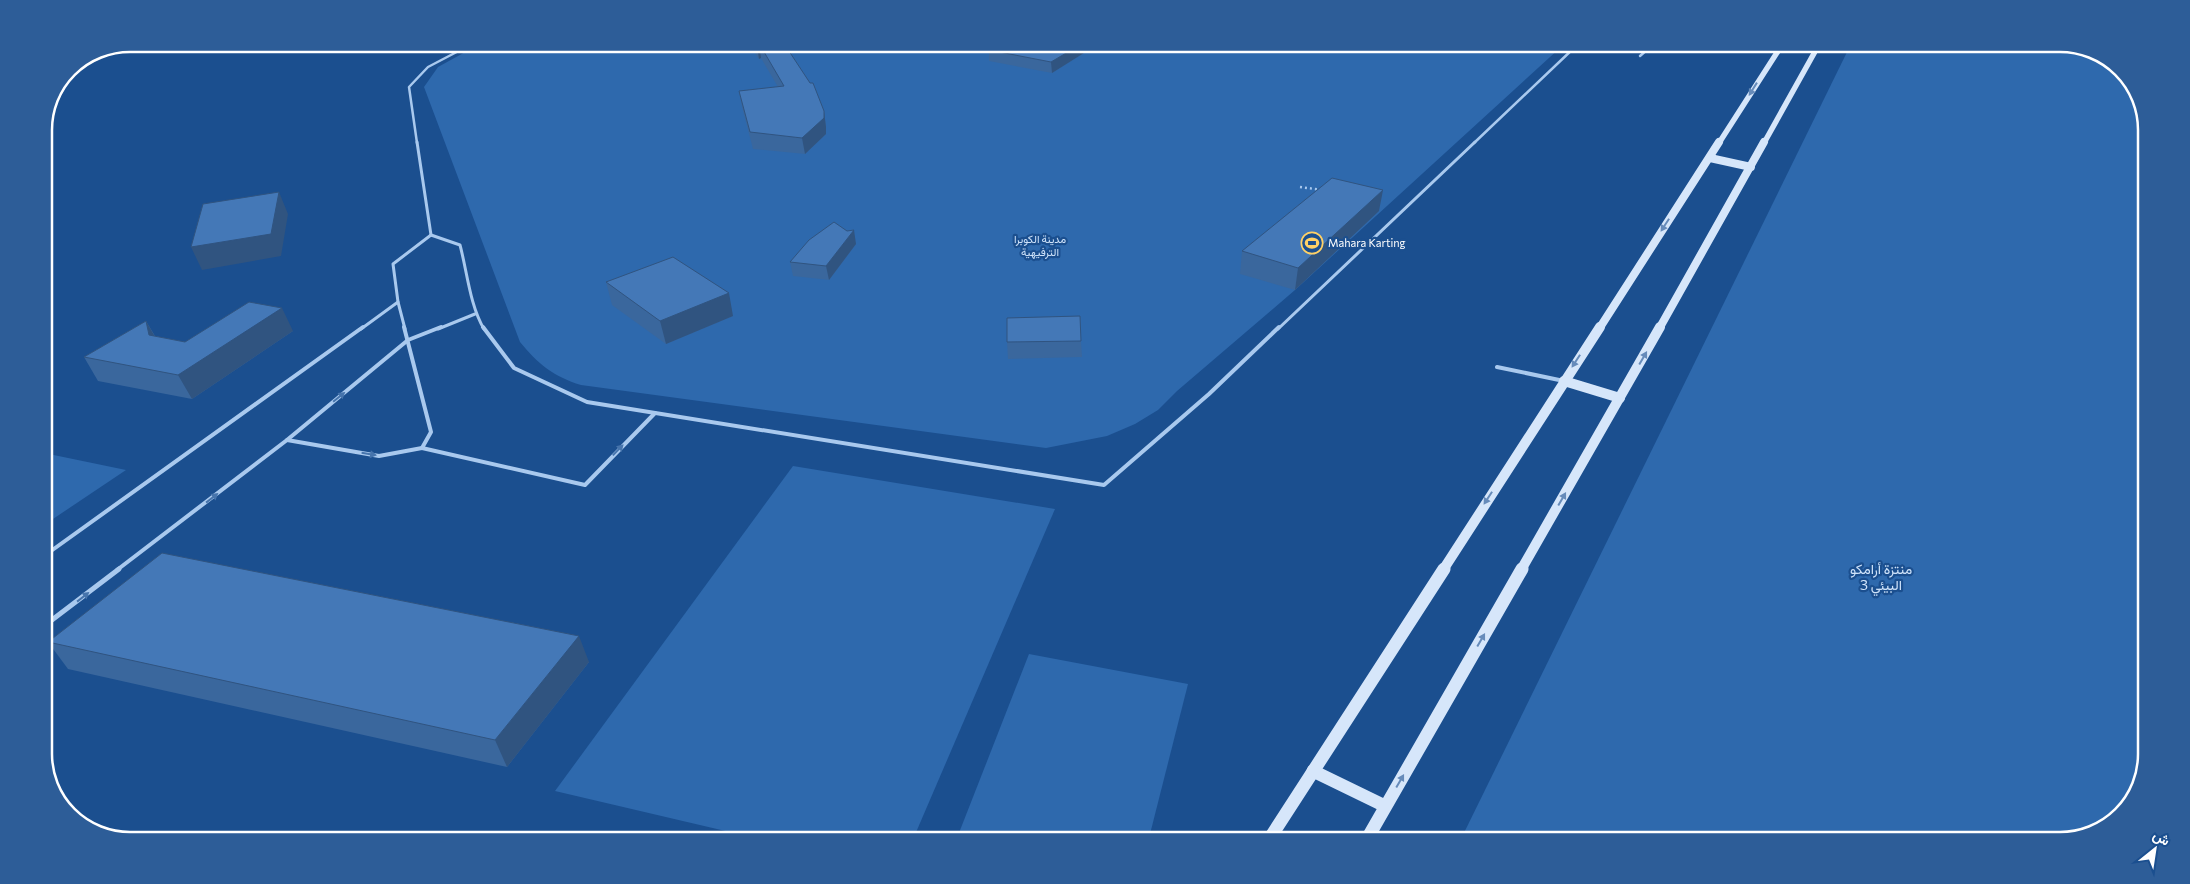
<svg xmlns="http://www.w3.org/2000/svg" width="2190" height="884" font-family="Commissioner,Vazirmatn,sans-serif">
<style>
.green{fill:#2e69ad}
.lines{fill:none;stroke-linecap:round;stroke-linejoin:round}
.path{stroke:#a9c9ee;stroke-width:2.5;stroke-dasharray:2 3;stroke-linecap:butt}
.lane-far3{stroke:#a9c9ee;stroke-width:2.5}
.lane-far2{stroke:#a9c9ee;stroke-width:3}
.lane-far1{stroke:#a9c9ee;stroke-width:4}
.lane{stroke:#a9c9ee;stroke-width:5}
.secondary-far3{stroke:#d6e6fa;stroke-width:5.5}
.secondary-far2{stroke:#d6e6fa;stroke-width:8}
.secondary-far1{stroke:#d6e6fa;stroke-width:10}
.secondary{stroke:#d6e6fa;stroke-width:13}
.wall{fill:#3a679d}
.shaded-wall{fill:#305480}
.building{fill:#4478b7;stroke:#305480}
.oneway{fill:#668bba}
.oneway2{fill:#4674ac}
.labels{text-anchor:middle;stroke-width:4.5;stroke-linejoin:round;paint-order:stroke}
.far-park-label{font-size:11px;fill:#cfe3fa;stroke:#1b4f8f}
.far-poi-label{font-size:11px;fill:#fff;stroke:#1b4f8f;text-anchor:start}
.park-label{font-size:14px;fill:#cfe3fa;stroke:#1b4f8f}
.rim{fill:none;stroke:#fff;stroke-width:2.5}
</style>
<rect width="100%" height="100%" fill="#1b4f8f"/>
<!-- green -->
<g class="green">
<path d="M478 45 1561 47 1295 290 1177 391 1158 410 1135 424 1107 436 1046 448 581 385C554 377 537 363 520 342L424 87 438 67Z"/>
<polygon points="1849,48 2088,48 2128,77 2146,124 2142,782 2108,825 2060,840 1461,839"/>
<polygon points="44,453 126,470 44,525"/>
<polygon points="793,466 1055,509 914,837 751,837 555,791"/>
<polygon points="1029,654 1188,684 1149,838 957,838"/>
</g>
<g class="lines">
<!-- path -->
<polyline class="path" points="1300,187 1322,190"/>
<!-- lane-far3 -->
<g class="lane-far3">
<polyline points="1640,56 1648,49 1656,47"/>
<polyline points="417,143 409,87 428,67 470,45"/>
<polyline points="1474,143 1575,47"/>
</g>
<!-- lane-far2 -->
<g class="lane-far2">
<polyline points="417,142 431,235"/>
<path d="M431 235 460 245C467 271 470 306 484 329"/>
<polyline points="361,329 398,302"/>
<polyline points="405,329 398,302 393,264 431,235"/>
<polyline points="438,329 475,314"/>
<polyline points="1278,329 1475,142"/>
</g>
<!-- lane-far1 -->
<g class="lane-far1">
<polyline points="404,327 431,432 422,448 585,485 655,413"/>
<polyline points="483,327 514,368 587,402 1104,485 1209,394 1279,327"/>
<polyline points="1497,367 1564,381"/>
<polyline points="287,440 379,456 422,448"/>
<polyline points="44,556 363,327"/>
<polyline points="117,570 287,440 408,340 441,327"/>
</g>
<!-- lane -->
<polyline class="lane" points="44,626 119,569"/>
<!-- secondary-far3 -->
<g class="secondary-far3">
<polyline points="1719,143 1780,48"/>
<polyline points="1764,143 1817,48"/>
</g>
<!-- secondary-far2 -->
<g class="secondary-far2">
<polyline points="1710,158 1751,167"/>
<polyline points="1599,329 1719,142"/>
<polyline points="1659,329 1764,142"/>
</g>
<!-- secondary-far1 -->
<g class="secondary-far1">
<polyline points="1564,381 1620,398"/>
<polyline points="1443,570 1600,327"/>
<polyline points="1521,570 1660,327"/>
</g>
<!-- secondary -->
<g class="secondary">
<polyline points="1313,771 1385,806"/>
<polyline points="1270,838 1444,569"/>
<polyline points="1367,839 1522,569"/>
</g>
</g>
<!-- wall -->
<g class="wall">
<polygon points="749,45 789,45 790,53 824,111 826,127 826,134 805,154 753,149 742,107 739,91 778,87 761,58 759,59"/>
<polygon points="1095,46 1052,73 989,61 989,50"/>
<polygon points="1379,211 1295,290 1240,274 1242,251"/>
<polygon points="847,231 856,244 829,280 793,276 790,262"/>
<polygon points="606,282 733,316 666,344 612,305"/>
<polygon points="146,321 155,336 185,342 293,331 192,399 98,381 84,357"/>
<polygon points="1081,341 1082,357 1008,359 1007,342"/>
<polygon points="48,642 589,662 507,767 68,669"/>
</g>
<!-- shaded-wall -->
<g class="shaded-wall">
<polygon points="757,45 759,45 761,58 759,59"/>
<polygon points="785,45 789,45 791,58"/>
<polygon points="1078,46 1095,46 1052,73 1051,62"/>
<polygon points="824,111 826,127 826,134 805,154 802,138"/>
<polygon points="1383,190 1379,211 1295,290 1298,268"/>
<polygon points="279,192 288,214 281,256 202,270 191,247"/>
<polygon points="854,230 856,244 829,280 826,266"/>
<polygon points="729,293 733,316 666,344 660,321"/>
<polygon points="282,308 293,331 192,399 178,375"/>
<polygon points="146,321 159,344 149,335"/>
<polygon points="579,636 589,662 507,767 495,740"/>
</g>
<!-- building -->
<g class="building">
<polygon points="760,45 785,45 810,83 813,83 824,111 824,118 802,138 750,132 739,91 784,86"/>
<polygon points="1010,46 1078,46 1051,62 989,50"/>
<polygon points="1332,178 1383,190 1298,268 1242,251"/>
<polygon points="279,192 271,234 191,247 203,204"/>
<polygon points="834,222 847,231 854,230 826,266 790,262 809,240"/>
<polygon points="673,257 729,293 660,321 606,282"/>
<polygon points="249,302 282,308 178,375 84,357 146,321 149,335 185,342"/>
<polygon points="1080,316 1081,341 1007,342 1007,318"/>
<polygon points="162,553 579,636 495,740 48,642"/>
</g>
<!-- one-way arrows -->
<defs><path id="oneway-solid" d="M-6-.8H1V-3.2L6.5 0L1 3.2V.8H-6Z" transform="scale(1.25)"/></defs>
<g class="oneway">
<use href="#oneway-solid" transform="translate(1753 89) rotate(122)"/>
<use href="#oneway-solid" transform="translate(1665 225) rotate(123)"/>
<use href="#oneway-solid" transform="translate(1643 358) rotate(-60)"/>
<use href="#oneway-solid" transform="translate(1576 361) rotate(123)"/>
<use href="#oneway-solid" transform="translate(1488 498) rotate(123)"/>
<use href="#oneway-solid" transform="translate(1562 499) rotate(-60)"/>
<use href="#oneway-solid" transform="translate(1481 640) rotate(-60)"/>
<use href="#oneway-solid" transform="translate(1400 781) rotate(-60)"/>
</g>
<g class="oneway2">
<use href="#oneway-solid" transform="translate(339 397) rotate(-39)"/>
<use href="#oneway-solid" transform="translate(618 450) rotate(-46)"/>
<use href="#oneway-solid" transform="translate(369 454) rotate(9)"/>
<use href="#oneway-solid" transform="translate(212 498) rotate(-38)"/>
<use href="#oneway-solid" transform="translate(83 597) rotate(-38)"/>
</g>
<!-- icons -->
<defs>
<g id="stadium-ring" transform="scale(1.125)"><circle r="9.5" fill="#1b4f8f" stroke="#ffd166" stroke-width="1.5"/><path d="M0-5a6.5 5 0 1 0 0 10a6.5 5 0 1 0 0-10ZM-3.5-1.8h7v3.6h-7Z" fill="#ffd166"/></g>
</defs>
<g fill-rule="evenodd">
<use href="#stadium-ring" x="1312" y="243"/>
</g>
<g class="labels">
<!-- far-park labels -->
<g class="far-park-label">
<text x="1040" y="243">مدينة الكوبرا<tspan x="1040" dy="13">الترفيهية</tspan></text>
</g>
<!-- far-poi labels -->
<g class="far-poi-label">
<text x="1328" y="247">Mahara Karting</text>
</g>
<!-- park labels -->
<g class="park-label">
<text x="1881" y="574">منتزة أرامكو<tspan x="1881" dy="16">البيئي 3</tspan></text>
</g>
</g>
<!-- crop -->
<path d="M0 0H2190V884H0ZM130 52H2060A78 78 0 0 1 2138 130V754A78 78 0 0 1 2060 832H130A78 78 0 0 1 52 754V130A78 78 0 0 1 130 52Z" fill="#2d5d98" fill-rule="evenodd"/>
<path class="rim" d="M130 52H2060A78 78 0 0 1 2138 130V754A78 78 0 0 1 2060 832H130A78 78 0 0 1 52 754V130A78 78 0 0 1 130 52Z"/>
<!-- north arrow -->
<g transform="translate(2155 849) rotate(30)" stroke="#1b4f8f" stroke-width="4" paint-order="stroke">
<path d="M0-4L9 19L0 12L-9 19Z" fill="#ffffff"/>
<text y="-8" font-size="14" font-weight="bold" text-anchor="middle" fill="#ffffff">ش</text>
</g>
</svg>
